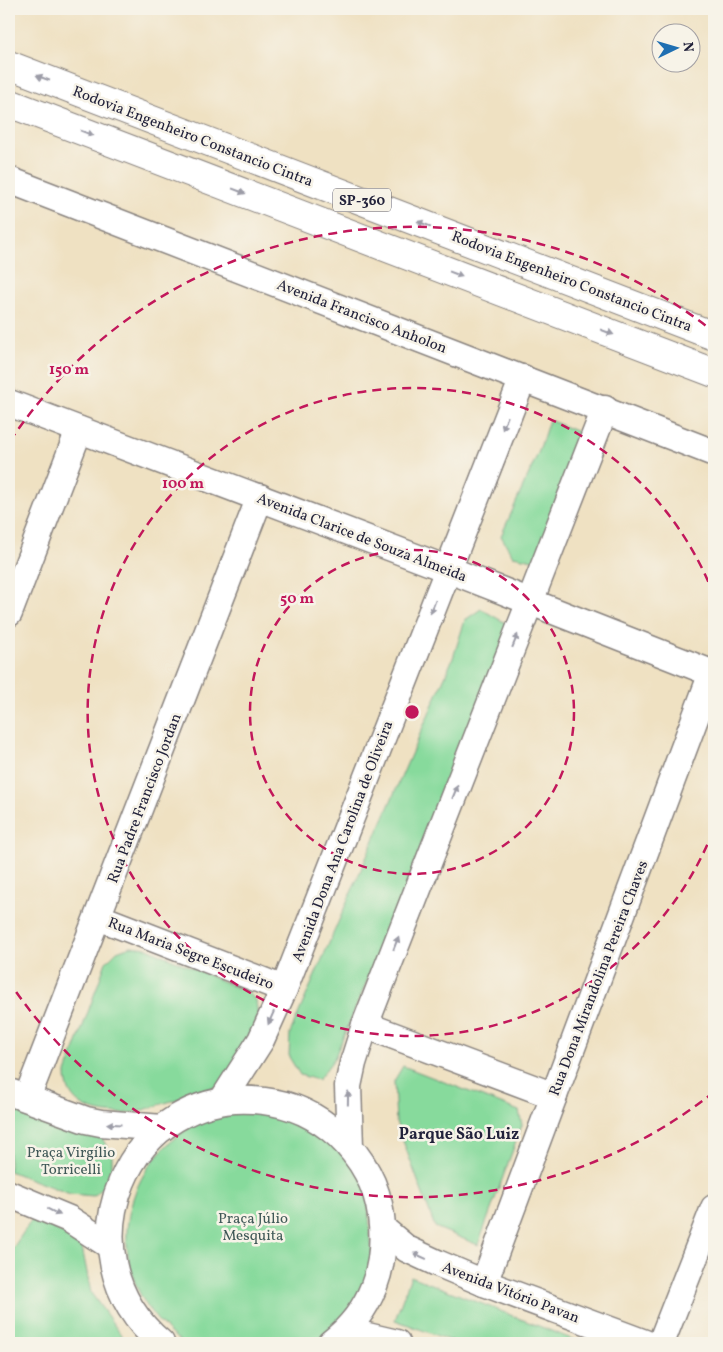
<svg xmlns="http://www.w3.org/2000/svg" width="723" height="1352" font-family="Vollkorn,serif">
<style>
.green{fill:#87da9c;stroke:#547e6c}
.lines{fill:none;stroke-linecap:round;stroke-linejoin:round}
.minor-casing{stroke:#88827e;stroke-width:29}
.highway-casing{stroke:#88827e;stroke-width:30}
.minor{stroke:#fff;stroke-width:26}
.highway{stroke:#fff;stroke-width:28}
.oneway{fill:#9c9ca7}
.ring{fill:none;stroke:#c2185b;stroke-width:2.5;stroke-dasharray:9 6}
.labels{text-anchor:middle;stroke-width:5;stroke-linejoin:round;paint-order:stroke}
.shield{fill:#f7f3e8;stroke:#62616f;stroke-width:1}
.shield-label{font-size:14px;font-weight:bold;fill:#22223b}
.street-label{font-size:15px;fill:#22223b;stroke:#f7f3e8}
.park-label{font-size:15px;fill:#405958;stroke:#f7f3e8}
.neighbourhood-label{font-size:16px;font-weight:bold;fill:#22223b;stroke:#f7f3e8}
.centre{fill:#c2185b;stroke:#f7f3e8;stroke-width:2.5}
.ring-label{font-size:15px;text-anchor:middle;font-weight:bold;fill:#c2185b;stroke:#f7f3e8;stroke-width:5;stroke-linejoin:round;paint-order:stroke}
</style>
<rect width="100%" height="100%" fill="#f7f3e8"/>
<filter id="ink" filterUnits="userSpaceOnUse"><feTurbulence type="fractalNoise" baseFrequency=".02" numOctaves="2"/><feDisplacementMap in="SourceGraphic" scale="10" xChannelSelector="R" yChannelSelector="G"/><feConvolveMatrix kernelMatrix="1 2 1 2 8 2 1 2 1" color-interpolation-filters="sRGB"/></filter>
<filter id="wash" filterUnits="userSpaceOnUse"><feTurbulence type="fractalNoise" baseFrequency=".0096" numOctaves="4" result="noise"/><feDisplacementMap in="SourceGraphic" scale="20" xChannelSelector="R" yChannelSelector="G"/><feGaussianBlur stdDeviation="1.12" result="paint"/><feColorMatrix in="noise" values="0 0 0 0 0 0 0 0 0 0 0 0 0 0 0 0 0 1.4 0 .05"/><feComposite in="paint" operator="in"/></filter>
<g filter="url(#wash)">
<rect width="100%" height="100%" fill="#efe1c2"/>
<!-- green -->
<g class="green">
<polygon points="549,420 588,436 538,561 513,556 501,536 539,451"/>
<polygon points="481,609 516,629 334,1059 318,1080 300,1075 289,1057 290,1033 453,658 465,620"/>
<path d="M131 946 147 948 247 992 256 1000 258 1018 228 1083 137 1112C107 1117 65 1112 66 1073L106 962 117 951Z"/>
<polygon points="403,1066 519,1111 522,1125 478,1245 435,1227 396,1122 394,1081"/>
<polygon points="9,1103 102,1138 112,1156 112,1179 94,1196 70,1194 9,1171"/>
<path d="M268 1111 315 1126 366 1180 374 1277 323 1343H183C103 1287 110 1173 194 1125 216 1112 243 1113 268 1111Z"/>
<polygon points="33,1218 81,1242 91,1293 127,1343 9,1343 9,1254"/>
<polygon points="411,1276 582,1343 457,1343 395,1320"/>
</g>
</g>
<g filter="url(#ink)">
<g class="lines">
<!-- minor casing -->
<g class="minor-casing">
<g id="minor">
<polyline points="9,180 714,453"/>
<polyline points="9,403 447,569 714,674"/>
<polyline points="9,613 79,430"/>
<polyline points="98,917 284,989"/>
<polyline points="365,1025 554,1096"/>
<polyline points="9,1092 86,1120 101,1123 162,1128"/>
<polyline points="27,1098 260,497"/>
<polyline points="222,1101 261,1040 284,989 523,378"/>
<polyline points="350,1147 348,1086 353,1063 365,1025 605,409"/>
<polyline points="9,1194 69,1219 109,1245"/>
<polyline points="383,1229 407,1249 437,1263 484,1283 645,1343"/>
<polyline points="484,1283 712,673"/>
<polyline points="346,1331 397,1343"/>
<path d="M161 1343C56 1254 127 1083 264 1101 291 1104 317 1116 338 1135 361 1157 377 1184 381 1216 388 1267 371 1312 331 1343"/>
<polyline points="661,1343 714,1208"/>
</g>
</g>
<!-- highway casing -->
<g class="highway-casing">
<g id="highway">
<polyline points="9,65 714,336"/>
<polyline points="9,103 714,373"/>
</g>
</g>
<!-- minor -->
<use href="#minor" class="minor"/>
<!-- highway -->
<use href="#highway" class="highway"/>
</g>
<!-- one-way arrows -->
<defs><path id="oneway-solid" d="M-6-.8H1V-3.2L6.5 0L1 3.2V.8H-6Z" transform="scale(1.25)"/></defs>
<g class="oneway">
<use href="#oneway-solid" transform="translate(43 78) rotate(-159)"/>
<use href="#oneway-solid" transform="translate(87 133) rotate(21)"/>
<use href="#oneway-solid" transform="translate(239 191) rotate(21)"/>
<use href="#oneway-solid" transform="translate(424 224) rotate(-159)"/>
<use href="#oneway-solid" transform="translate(456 274) rotate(21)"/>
<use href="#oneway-solid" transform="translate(607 332) rotate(21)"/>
<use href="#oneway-solid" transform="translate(505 423) rotate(112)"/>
<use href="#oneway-solid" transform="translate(433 607) rotate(111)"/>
<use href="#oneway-solid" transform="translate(515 641) rotate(-68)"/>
<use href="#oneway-solid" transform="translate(455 792) rotate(-68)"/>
<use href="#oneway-solid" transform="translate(396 943) rotate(-69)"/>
<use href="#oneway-solid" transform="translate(271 1018) rotate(114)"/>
<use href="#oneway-solid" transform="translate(348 1098) rotate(-89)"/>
<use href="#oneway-solid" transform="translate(114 1124) rotate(-177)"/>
<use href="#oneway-solid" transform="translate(54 1212) rotate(26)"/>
<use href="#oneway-solid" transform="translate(420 1256) rotate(-156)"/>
</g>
</g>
<!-- distance rings -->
<g class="ring">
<circle cx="412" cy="712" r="162"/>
<path d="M713 831A324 324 0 1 1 713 593"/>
<path d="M714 1092A485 485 0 0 1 10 983M10 441A485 485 0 0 1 714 332"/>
</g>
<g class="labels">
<!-- shield labels -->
<rect class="shield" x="333" y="188.5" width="58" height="23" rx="4"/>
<g class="shield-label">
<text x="362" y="205">SP-360</text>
</g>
<!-- street labels -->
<g class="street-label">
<text transform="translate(193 136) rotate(21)" y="5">Rodovia Engenheiro Constancio Cintra</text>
<text transform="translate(572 281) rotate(21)" y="5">Rodovia Engenheiro Constancio Cintra</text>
<text transform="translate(362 316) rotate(21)" y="5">Avenida Francisco Anholon</text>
<text transform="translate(362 537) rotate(21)" y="5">Avenida Clarice de Souza Almeida</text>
<text transform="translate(144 798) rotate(-69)" y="5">Rua Padre Francisco Jordan</text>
<text transform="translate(342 841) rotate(-69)" y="5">Avenida Dona Ana Carolina de Oliveira</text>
<text transform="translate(191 953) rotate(21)" y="5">Rua Maria Segre Escudeiro</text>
<text transform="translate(598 978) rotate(-69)" y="5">Rua Dona Mirandolina Pereira Chaves</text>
<text transform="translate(511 1292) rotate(21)" y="5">Avenida Vitório Pavan</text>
</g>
<!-- park labels -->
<g class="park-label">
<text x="71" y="1157">Praça Virgílio<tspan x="71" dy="17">Torricelli</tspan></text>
<text x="253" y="1223">Praça Júlio<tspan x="253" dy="17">Mesquita</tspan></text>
</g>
<!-- neighbourhood labels -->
<g class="neighbourhood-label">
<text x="459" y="1139">Parque São Luiz</text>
</g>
</g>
<circle cx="412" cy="712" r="8" class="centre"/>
<g class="ring-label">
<text x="69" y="374">150 m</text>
<text x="183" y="488">100 m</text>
<text x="297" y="603">50 m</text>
</g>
<!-- margin -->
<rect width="723" height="1352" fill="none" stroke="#f7f3e8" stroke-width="30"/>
<!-- north arrow -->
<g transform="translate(676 48) rotate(85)"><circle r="24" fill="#f7f3e8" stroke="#a29fa3"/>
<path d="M0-4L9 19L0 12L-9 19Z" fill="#1f6fb2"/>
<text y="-8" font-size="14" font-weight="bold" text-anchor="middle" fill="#22223b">N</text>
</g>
</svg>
